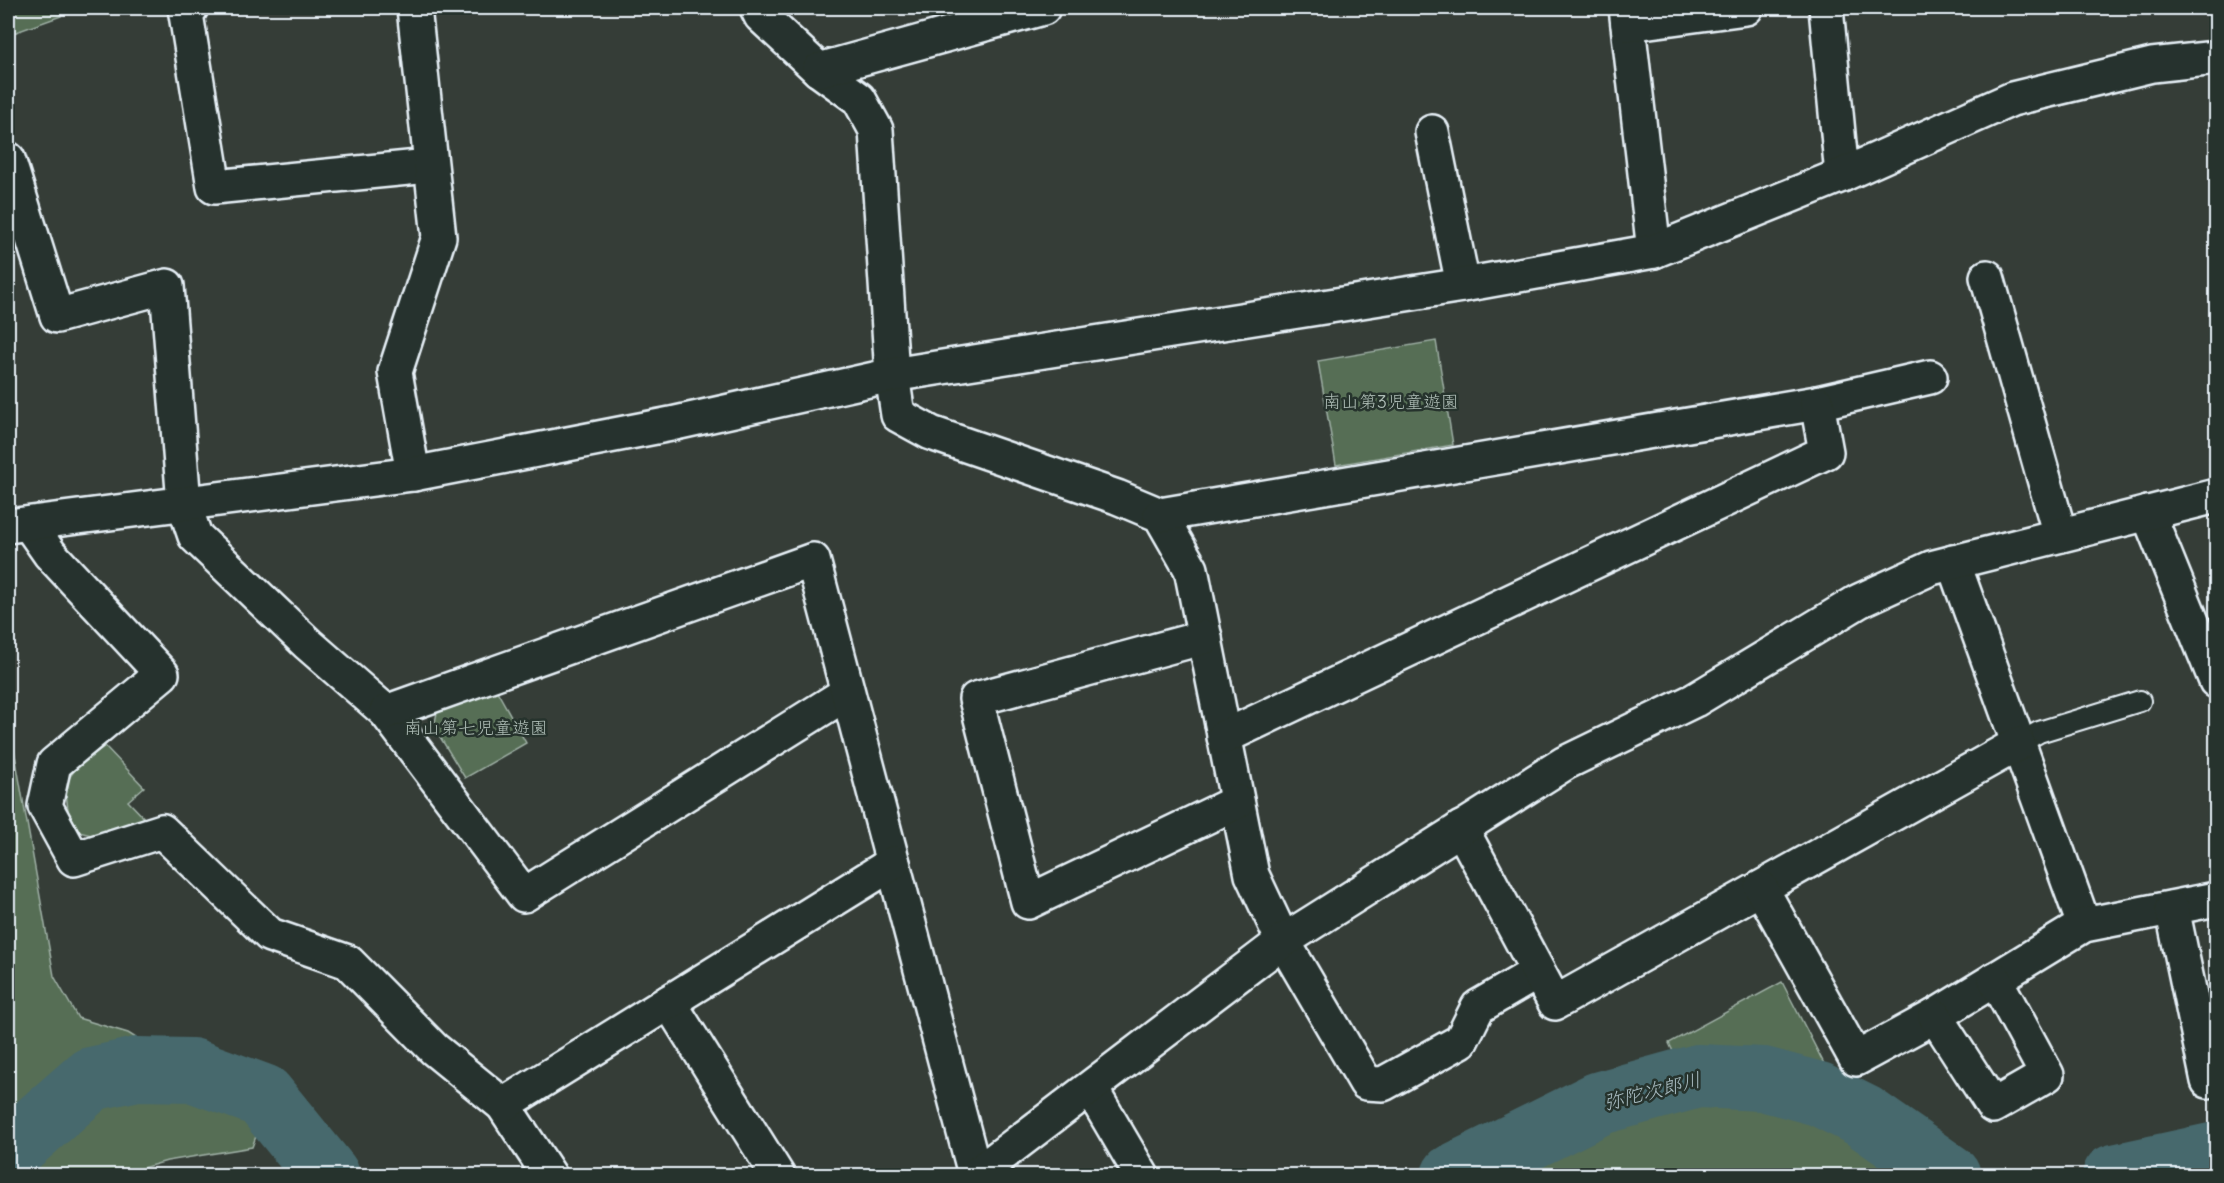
<svg xmlns="http://www.w3.org/2000/svg" width="2224" height="1183" font-family="Delius,'Klee One',sans-serif">
<style>
.green{fill:#566e54;stroke:#9fb0a6;stroke-width:1.5}
.lines{fill:none;stroke-linecap:round;stroke-linejoin:round}
.river{stroke:#47696d;stroke-width:64}
.service-casing{stroke:#e8f1f8;stroke-width:24}
.minor-casing{stroke:#e8f1f8;stroke-width:38}
.service{stroke:#26332d;stroke-width:20}
.minor{stroke:#26332d;stroke-width:33}
.labels{text-anchor:middle;stroke-width:5;stroke-linejoin:round;paint-order:stroke}
.park-label{font-size:18px;fill:#aebdb6;stroke:#26332d}
.water-label{font-size:20px;font-style:italic;fill:#a8bbc0;stroke:#26332d}
</style>
<rect width="100%" height="100%" fill="#353d37"/>
<filter id="ink" filterUnits="userSpaceOnUse"><feTurbulence type="fractalNoise" baseFrequency=".0167" numOctaves="2"/><feDisplacementMap in="SourceGraphic" scale="12" xChannelSelector="R" yChannelSelector="G"/><feConvolveMatrix kernelMatrix="1 2 1 2 8 2 1 2 1" color-interpolation-filters="sRGB"/></filter>
<g filter="url(#ink)">
<!-- green -->
<g class="green">
<polygon points="8,8 59,8 61,16 8,35"/>
<polygon points="1436,341 1453,445 1336,465 1318,361"/>
<polygon points="492,682 526,743 465,778 434,727 439,703"/>
<polygon points="8,715 54,976 78,1018 128,1033 241,1103 259,1128 252,1147 167,1161 118,1175 8,1175"/>
<path d="M105 746 144 787 128 801 148 822 99 837 71 830C63 777 61 778 105 746Z"/>
<polygon points="1782,982 1834,1083 1714,1061 1680,1066 1669,1043"/>
<polygon points="1734,1096 1839,1123 1911,1175 1496,1175 1614,1119"/>
</g>
<g class="lines">
<!-- river -->
<g class="river">
<polyline points="8,1152 91,1079 137,1069 192,1070 263,1096 328,1176"/>
<polyline points="1453,1176 1600,1103 1698,1076 1763,1079 1819,1094 1863,1116 1949,1176"/>
<polyline points="2114,1176 2216,1154"/>
</g>
<!-- service casing -->
<g class="service-casing">
<polyline id="service" points="2018,744 2039,732 2140,701"/>
</g>
<!-- minor casing -->
<g class="minor-casing">
<g id="minor">
<polyline points="191,8 185,8 214,187 429,166"/>
<polyline points="757,8 761,16 819,70 859,99 876,130 892,375 898,415 931,433 1117,497 1160,515 1191,569 1252,875 1283,941 1366,1083 1383,1084 1461,1041 1478,1007 1538,972"/>
<polyline points="1626,8 1654,251"/>
<polyline points="1826,8 1842,175"/>
<polyline points="1628,24 1746,8"/>
<polyline points="819,70 1043,8"/>
<polyline points="1432,132 1463,285"/>
<polyline points="8,159 57,316 167,286 184,504 195,536 308,644 386,712 524,895 847,693"/>
<polyline points="1987,277 2060,535"/>
<polyline points="413,474 395,372 439,237 414,8"/>
<polyline points="2148,513 2216,681"/>
<polyline points="1160,515 1817,403 1930,377"/>
<polyline points="29,524 50,554 162,674 54,764 45,806 74,859 162,831 270,935 348,962 434,1049 503,1105 550,1176"/>
<polyline points="8,526 413,474 671,424 892,375 1463,285 1654,251 1842,175 2012,99 2152,65 2216,58"/>
<polyline points="1953,562 2084,925"/>
<polyline points="1205,637 976,699 1028,902 1237,802"/>
<polyline points="386,712 813,560 975,1174"/>
<polyline points="1224,737 1826,452 1817,403"/>
<polyline points="1461,828 1555,1003 2018,744"/>
<polyline points="1761,888 1856,1059 1935,1016 2084,925 2216,899"/>
<polyline points="2172,908 2208,1081 2216,1079"/>
<polyline points="669,1002 778,1176"/>
<polyline points="1935,1016 1993,1106 2047,1075 1995,979"/>
<polyline points="1091,1089 1142,1176"/>
<polyline points="503,1105 893,863"/>
<polyline points="974,1176 1283,941 1318,919 1565,763 1695,700 1859,601 1931,568 2216,496"/>
</g>
</g>
<!-- service -->
<use href="#service" class="service"/>
<!-- minor -->
<use href="#minor" class="minor"/>
</g>
</g>
<g class="labels">
<!-- park labels -->
<g class="park-label">
<text x="1391" y="408">南山第3児童遊園</text>
<text x="476" y="734">南山第七児童遊園</text>
</g>
<!-- water labels -->
<g class="water-label">
<text transform="translate(1652 1091) rotate(-14)" y="7">弥陀次郎川</text>
</g>
</g>
<!-- margin -->
<rect width="2224" height="1183" fill="none" stroke="#26332d" stroke-width="30"/>
<rect x="15" y="15" width="2194" height="1153" fill="none" stroke="#e8f1f8" stroke-width="2" filter="url(#ink)"/>
</svg>
